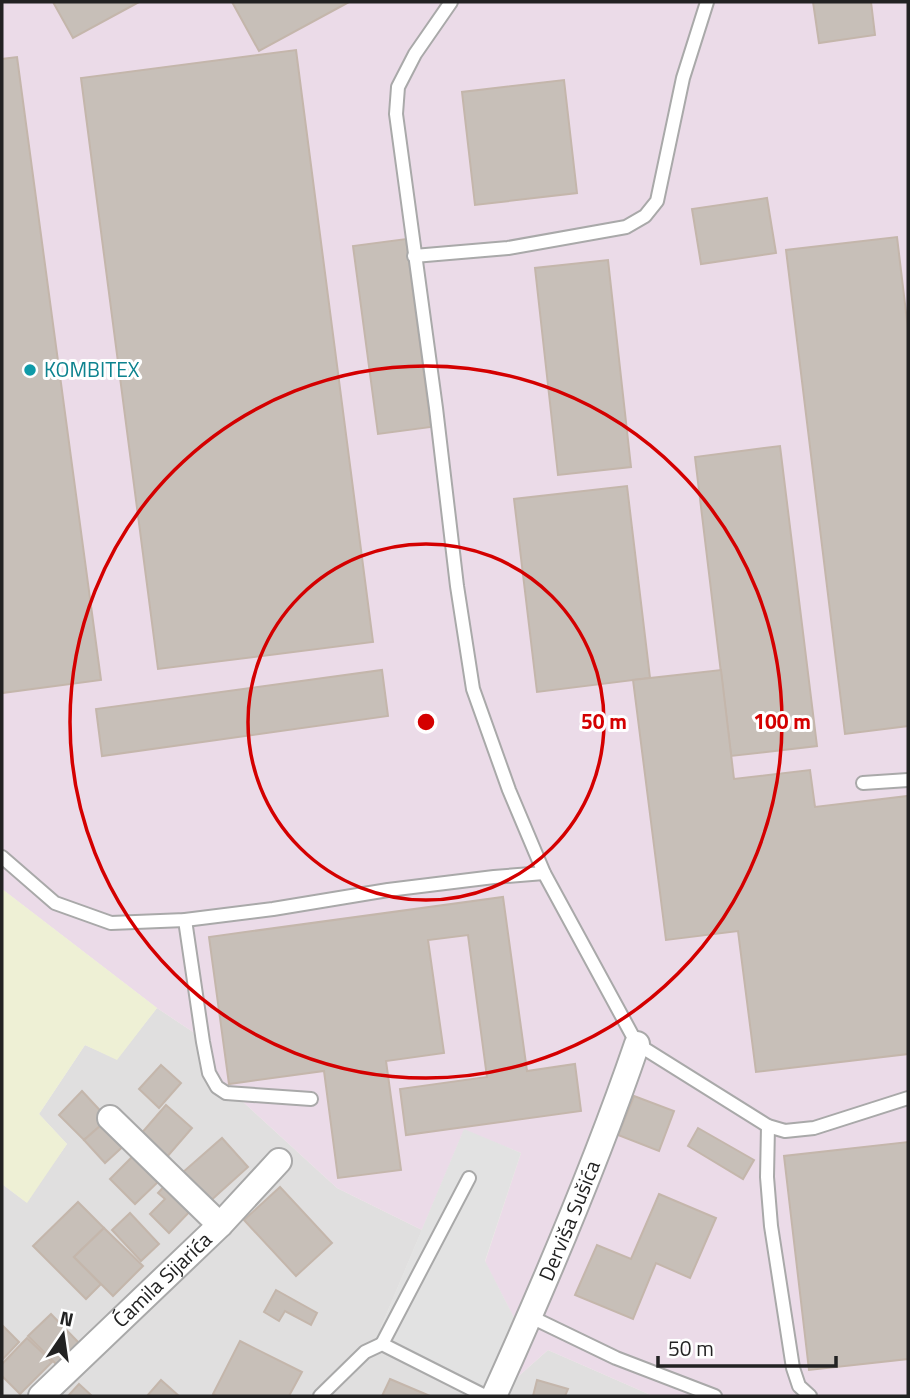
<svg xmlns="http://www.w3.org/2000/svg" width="910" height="1398" font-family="'Titillium Web',sans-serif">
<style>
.residential{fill:#e0dfdf}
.industrial{fill:#ebdbe8}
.farmland{fill:#eef0d5}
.parking{fill:#e2e2e2}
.building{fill:#c7bfb8;stroke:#c4b6ab;stroke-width:2}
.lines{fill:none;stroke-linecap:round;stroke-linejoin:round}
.lane-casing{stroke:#a9a9a9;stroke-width:16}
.street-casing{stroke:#a9a9a9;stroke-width:28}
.lane{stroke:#fff;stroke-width:12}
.street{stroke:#fff;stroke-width:24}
.ring{fill:none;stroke:#d40000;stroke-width:3.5}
.culture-dot{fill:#0f9aa8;stroke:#fff;stroke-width:2.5}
.labels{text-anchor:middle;stroke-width:6;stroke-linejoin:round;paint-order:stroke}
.culture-label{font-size:21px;fill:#0d838f;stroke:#fff;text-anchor:start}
.street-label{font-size:21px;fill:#222;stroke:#fff}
.centre{fill:#d40000;stroke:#fff;stroke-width:3.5}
.ring-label{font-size:21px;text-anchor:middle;font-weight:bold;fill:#d40000;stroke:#fff;stroke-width:6;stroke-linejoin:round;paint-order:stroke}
</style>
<rect width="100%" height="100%" fill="#f2efe9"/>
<!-- residential -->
<g class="residential">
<polygon points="157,1008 193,1032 217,1078 337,1188 422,1230 381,1327 485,1396 2,1396 2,1184 26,1202 67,1144 39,1114 85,1045 117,1059"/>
<polygon points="548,1350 653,1396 496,1396"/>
</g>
<!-- industrial -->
<polygon class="industrial" points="2,2 908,2 908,1396 653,1396 548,1350 496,1396 522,1333 485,1262 521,1153 464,1130 422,1230 337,1188 217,1078 193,1032 157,1008 2,889"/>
<!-- farmland -->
<polygon class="farmland" points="2,889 157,1008 117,1060 85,1045 39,1114 67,1144 27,1203 2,1184"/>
<!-- parking -->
<polygon class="parking" points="464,1129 521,1153 485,1261 522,1333 494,1396 382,1344 381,1327"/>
<!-- building -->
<g class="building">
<polygon points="53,2 139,2 73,38"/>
<polygon points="232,2 349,2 259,51"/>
<polygon points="813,2 871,2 875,35 819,43"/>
<polygon points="296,50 373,642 158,669 81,78"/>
<polygon points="17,57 101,680 2,693 2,59"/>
<polygon points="564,80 577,193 475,205 462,92"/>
<polygon points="767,198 776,253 701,264 692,209"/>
<polygon points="897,237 908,329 908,726 845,734 786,250"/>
<polygon points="406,239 431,427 378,434 353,246"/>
<polygon points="608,260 631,467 558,475 535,268"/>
<polygon points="780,446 817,746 731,756 695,457"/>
<polygon points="627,486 650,678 537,692 514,499"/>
<polygon points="382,670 388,716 102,756 96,709"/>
<polygon points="721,670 734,779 810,770 815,807 908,796 908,1054 756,1072 738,931 666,940 633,680"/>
<polygon points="503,897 527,1071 575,1064 581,1111 406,1135 400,1089 487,1077 468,935 428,940 444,1053 386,1061 401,1170 338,1178 324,1071 229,1084 209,937"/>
<polygon points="161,1065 181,1083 159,1108 139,1089"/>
<polygon points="82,1091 108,1119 84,1140 59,1115"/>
<polygon points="634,1096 674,1111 659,1151 618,1135"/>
<polygon points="166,1105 192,1128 166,1158 140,1135"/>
<polygon points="108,1119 128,1142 105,1163 84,1140"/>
<polygon points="698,1128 754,1160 743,1179 688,1146"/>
<polygon points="222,1138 248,1167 208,1203 182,1173"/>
<polygon points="908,1142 908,1359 809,1370 784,1156"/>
<polygon points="135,1154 161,1179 135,1204 110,1179"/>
<polygon points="169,1181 195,1206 169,1233 150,1214 165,1199 158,1193"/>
<polygon points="280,1187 332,1243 296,1276 244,1220"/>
<polygon points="659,1194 716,1218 690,1278 656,1263 633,1319 575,1295 597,1245 631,1259"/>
<polygon points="78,1202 104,1228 74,1257 101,1284 86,1299 33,1246"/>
<polygon points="130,1213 159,1244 141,1261 112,1230"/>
<polygon points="104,1228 143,1266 113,1296 74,1257"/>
<polygon points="276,1290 317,1313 311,1325 285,1311 279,1321 264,1312"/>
<polygon points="51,1314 81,1345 59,1367 28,1336"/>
<polygon points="2,1325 19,1342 2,1360"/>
<polygon points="27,1338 52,1362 20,1394 2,1376 2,1364"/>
<polygon points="240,1341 302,1372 289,1396 217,1396 213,1394"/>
<polygon points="390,1379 430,1396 382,1396"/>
<polygon points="161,1380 179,1396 147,1396"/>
<polygon points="537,1380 568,1389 565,1396 533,1396"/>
<polygon points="79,1384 92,1396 68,1396"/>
</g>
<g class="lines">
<!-- lane casing -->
<g class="lane-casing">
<g id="lane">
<polyline points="451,2 415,54 398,87 396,114 436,408 457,586 473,689 509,790 544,873 637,1044 768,1126 785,1131 814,1128 908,1098"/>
<polyline points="414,256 508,248 626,227 645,216 657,201 683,78 707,2"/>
<polyline points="863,783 908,780"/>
<polyline points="2,857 55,903 111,923 185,920 273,909 388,890 494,877 544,873"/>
<polyline points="185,920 203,1042 209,1073 217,1087 226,1093 311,1099"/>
<polyline points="768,1126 767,1177 771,1226 793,1368 799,1386 810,1396"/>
<polyline points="529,1316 616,1358 715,1396"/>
<polyline points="382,1344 469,1178"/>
<polyline points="320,1396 365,1352 382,1344 485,1396"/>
</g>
</g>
<!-- street casing -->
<g class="street-casing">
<g id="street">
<polyline points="110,1118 220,1225"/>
<path id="s1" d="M41 1396 220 1225 279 1161"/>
<path id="s2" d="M494 1396C546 1281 596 1164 637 1044"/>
</g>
</g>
<!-- lane -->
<use href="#lane" class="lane"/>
<!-- street -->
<use href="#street" class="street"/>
</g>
<!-- distance rings -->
<g class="ring">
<circle cx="426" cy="722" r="178"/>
<circle cx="426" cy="722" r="356"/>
</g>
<!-- markers -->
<circle class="culture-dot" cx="30" cy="370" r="7"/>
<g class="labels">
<!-- culture labels -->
<g class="culture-label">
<text x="44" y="377">KOMBITEX</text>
</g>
<!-- street labels -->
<g class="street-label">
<text dy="7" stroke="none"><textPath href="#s2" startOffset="191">Derviša Sušića</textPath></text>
<text dy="7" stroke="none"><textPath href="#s1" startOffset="168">Ćamila Sijarića</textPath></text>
</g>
</g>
<circle cx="426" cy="722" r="10" class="centre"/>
<g class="ring-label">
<text x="604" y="729">50 m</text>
<text x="782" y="729">100 m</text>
</g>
<!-- border -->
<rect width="910" height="1398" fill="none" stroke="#222222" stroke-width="7"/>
<!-- north arrow -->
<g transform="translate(63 1335) rotate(13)" stroke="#ffffff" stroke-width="5" paint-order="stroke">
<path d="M0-5L12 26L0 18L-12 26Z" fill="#222222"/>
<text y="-10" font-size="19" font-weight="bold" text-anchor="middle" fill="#222222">N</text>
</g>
<!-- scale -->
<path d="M658 1356v10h178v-10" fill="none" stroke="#222222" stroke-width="3.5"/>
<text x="668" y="1356" font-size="21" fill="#222222" stroke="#ffffff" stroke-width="5" paint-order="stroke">50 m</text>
</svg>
